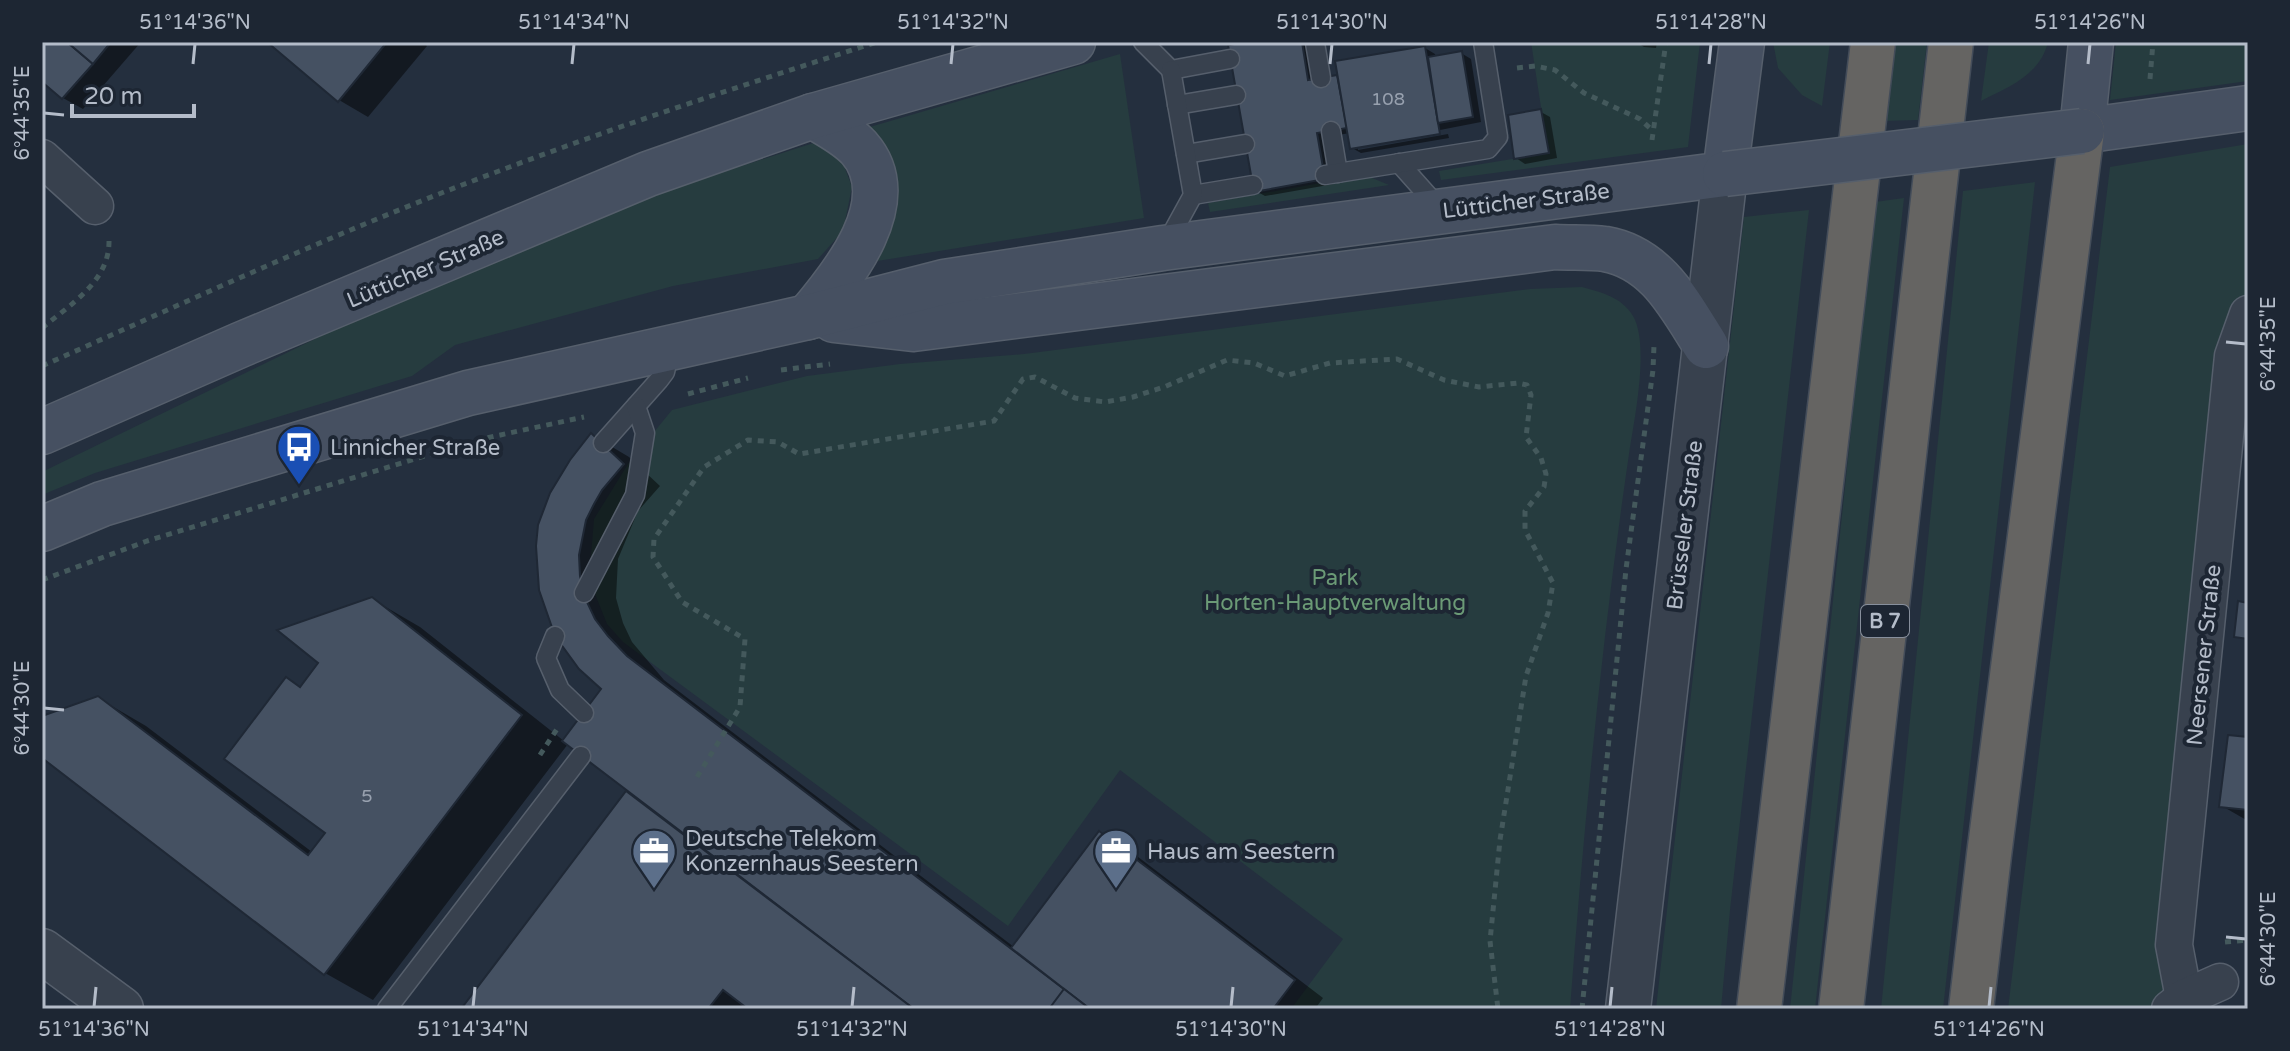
<svg xmlns="http://www.w3.org/2000/svg" width="2290" height="1051" font-family="'Varela Round',sans-serif">
<style>
.green{fill:#263c3f}
.shadow{fill:#0007}
.building{fill:#455162;stroke:#1f2835;stroke-width:2}
.lines{fill:none;stroke-linecap:round;stroke-linejoin:round}
.service-casing{stroke:#565f6c;stroke-width:21}
.minor-casing{stroke:#565f6c;stroke-width:39}
.tertiary-casing{stroke:#565f6c;stroke-width:47}
.secondary-casing{stroke:#565f6c;stroke-width:47}
.trunk-casing{stroke:#434c59;stroke-width:47}
.path{stroke:#44595c;stroke-width:5;stroke-dasharray:6 6;stroke-linecap:butt}
.service{stroke:#38414e;stroke-width:18}
.minor{stroke:#38414e;stroke-width:36}
.tertiary{stroke:#38414e;stroke-width:44}
.secondary{stroke:#465061;stroke-width:44}
.trunk{stroke:#656462;stroke-width:44}
.secondary-bridge-casing{stroke:#565f6c;stroke-width:47;stroke-linecap:butt}
.secondary-bridge{stroke:#465061;stroke-width:44}
.ticks{fill:none;stroke:#b4bcc9;stroke-width:3}
.labels{text-anchor:middle;stroke-width:8;stroke-linejoin:round;paint-order:stroke}
.number-label{font-size:18px;fill:#98a1af}
.shield{fill:#1d2633;stroke:#878f9c;stroke-width:2}
.shield-label{font-size:20px;font-weight:bold;fill:#b4bcc9}
.street-label{font-size:22px;fill:#b4bcc9;stroke:#1d2633}
.poi-label{font-size:22px;fill:#b4bcc9;stroke:#1d2633;text-anchor:start}
.park-label{font-size:22px;fill:#6b9a76;stroke:#1d2633}
.neatline{fill:none;stroke:#b4bcc9;stroke-width:3}
.ticks-label{font-size:20px;text-anchor:middle;fill:#b4bcc9}
</style>
<rect width="100%" height="100%" fill="#242f3e"/>
<!-- green -->
<g class="green">
<polygon points="1531,42 1700,42 1688,147 1441,180 1439,171 1548,153"/>
<polygon points="1773,42 1830,42 1822,106 1802,95 1778,68"/>
<polygon points="1891,42 1927,42 1918,120 1882,121"/>
<path d="M1989 42H2048C2040 75 2009 87 1981 101Z"/>
<polygon points="2116,42 2248,42 2248,81 2110,100"/>
<polygon points="1120,54 1144,218 865,263 863,129"/>
<polygon points="823,140 841,158 852,187 843,231 818,259 673,286 455,345 412,376 95,473 42,495 42,472 354,320 651,195"/>
<polygon points="2248,144 2248,296 2241,303 2161,1009 2008,1009 2110,167"/>
<polygon points="1365,175 1389,185 1210,212 1208,203"/>
<polygon points="2035,182 1943,1009 1881,1009 1963,191"/>
<polygon points="1904,198 1815,1009 1790,1009 1875,202"/>
<polygon points="1809,210 1730,910 1721,1009 1656,1009 1744,217"/>
<path d="M1582 287C1600 292 1622 297 1633 316 1650 345 1634 421 1629 454 1602 638 1584 823 1570 1009H1291L1343 939 1120 770 1008 926 623 642 607 624 589 579 594 519 628 464 672 410 807 376 900 364 1024 354 1530 289Z"/>
</g>
<!-- shadow -->
<g class="shadow">
<polygon points="42,42 141,42 83,109 63,98 42,79"/>
<polygon points="270,42 423,42 427,46 368,117 339,100"/>
<polygon points="1257,42 1310,42 1316,81 1339,76 1425,48 1435,54 1436,58 1461,53 1471,59 1481,122 1358,146 1358,150 1448,134 1449,138 1361,153 1352,148 1350,133 1326,137 1334,184 1265,196 1256,191"/>
<polygon points="1636,42 1657,42 1656,48 1644,47"/>
<polygon points="1541,112 1550,117 1557,158 1525,164 1516,158"/>
<polygon points="592,435 629,457 660,486 638,511 618,559 616,598 623,623 632,642 664,680 1014,947 1100,833 1129,850 1323,998 1315,1009 464,1009 636,795 568,744 373,1000 325,973 42,756 42,718 98,698 146,726 312,852 328,833 302,688 372,599 420,627 564,741 604,689 557,635"/>
<polygon points="2248,525 2248,550 2245,549"/>
<polygon points="2248,739 2248,821 2222,806"/>
</g>
<!-- building -->
<g class="building">
<polygon points="42,42 67,42 93,64 62,99 42,82"/>
<polygon points="67,42 111,42 93,64"/>
<polygon points="267,42 387,42 338,102"/>
<polygon points="1246,42 1302,42 1308,80 1337,75 1347,128 1317,133 1325,179 1254,192 1228,45"/>
<polygon points="1425,46 1440,134 1350,149 1335,61"/>
<polygon points="1462,51 1473,117 1438,123 1428,57"/>
<polygon points="1541,109 1549,153 1514,159 1508,115"/>
<polygon points="591,433 624,464 602,490 594,504 586,520 579,555 580,576 586,600 595,619 608,636 627,656 1090,1009 914,1009 562,741 601,689 579,669 555,636 539,590 536,546 538,525 550,493 570,460"/>
<polygon points="372,597 522,715 324,975 42,758 42,716 98,696 308,855 325,833 224,759 286,677 300,687 318,663 277,630"/>
<polygon points="2238,601 2248,603 2248,639 2234,637"/>
<polygon points="2228,735 2248,737 2248,810 2219,807"/>
<polygon points="626,791 914,1009 748,1009 723,990 708,1009 461,1009"/>
<polygon points="1099,831 1295,980 1273,1009 1090,1009 1011,948"/>
<polygon points="1064,989 1090,1009 1049,1009"/>
</g>
<g class="lines">
<!-- service casing -->
<g class="service-casing">
<g id="service">
<polyline points="1143,42 1171,70 1230,59"/>
<polyline points="1315,43 1321,78"/>
<polyline points="1177,105 1236,95"/>
<polyline points="1331,131 1338,173"/>
<polyline points="1186,154 1245,144"/>
<polyline points="1399,163 1440,209"/>
<polyline points="1325,175 1488,149 1498,137 1483,42"/>
<polyline points="1193,195 1253,185"/>
<polyline points="1165,246 1193,195 1171,70"/>
<polyline points="603,443 659,380 665,372 670,350"/>
<polyline points="584,593 635,495 645,433 636,406"/>
<polyline points="555,636 546,658 560,690 584,713"/>
<polyline points="387,1009 581,756"/>
</g>
</g>
<!-- minor casing -->
<g class="minor-casing">
<g id="minor">
<polyline points="42,158 95,206"/>
<polyline points="2184,998 2174,945 2233,356 2248,314"/>
<polyline points="2170,1009 2184,998 2220,982"/>
</g>
</g>
<!-- tertiary casing -->
<g class="tertiary-casing">
<g id="tertiary">
<polyline points="42,951 121,1009"/>
<polyline points="1628,1009 1725,174"/>
</g>
</g>
<!-- secondary casing -->
<g class="secondary-casing">
<g id="secondary">
<polyline points="2091,42 2082,131 2248,108"/>
<path d="M808 317C843 276 905 200 859 148 846 134 829 126 813 116"/>
<path d="M834 320 913 329 1555 247C1571 248 1589 247 1605 249 1657 258 1680 305 1706 346"/>
<polyline points="42,432 240,345 648,174 813,116 1073,42"/>
<polyline points="42,529 102,504 468,393 808,317 944,282 1163,248 1725,174 1742,42"/>
</g>
</g>
<!-- trunk casing -->
<g class="trunk-casing">
<g id="trunk">
<polyline points="1759,1009 1873,42"/>
<polyline points="1841,1009 1951,42"/>
<polyline points="1971,1009 1989,855 2082,131"/>
</g>
</g>
<!-- path -->
<g class="path">
<polyline points="1517,68 1535,66 1555,70 1584,93 1640,119 1652,130"/>
<polyline points="2150,79 2153,42"/>
<polyline points="1652,140 1666,42"/>
<path d="M42 328C71 304 110 281 109 240"/>
<path d="M42 366C193 299 343 229 499 171 623 124 750 83 877 42"/>
<polyline points="781,370 830,364"/>
<polyline points="688,394 748,378"/>
<polyline points="42,580 147,541 477,440 584,417"/>
<polyline points="540,755 559,726"/>
<polyline points="697,777 740,707 745,639 682,602 653,557 654,539 704,467 748,440 778,442 799,454 994,421 1023,379 1035,377 1075,398 1105,402 1133,397 1164,387 1227,360 1254,363 1285,376 1330,363 1397,359 1444,380 1479,387 1518,383 1527,385 1531,395 1526,437 1541,458 1546,474 1544,487 1525,511 1525,530 1553,583 1548,613 1526,676 1500,840 1490,941 1498,1009"/>
<polyline points="2225,942 2248,940"/>
<polyline points="1582,1009 1626,569 1653,370 1654,345"/>
</g>
<!-- service -->
<use href="#service" class="service"/>
<!-- minor -->
<use href="#minor" class="minor"/>
<!-- tertiary -->
<use href="#tertiary" class="tertiary"/>
<!-- secondary -->
<use href="#secondary" class="secondary"/>
<!-- trunk -->
<use href="#trunk" class="trunk"/>
<!-- secondary-bridge casing -->
<g class="secondary-bridge-casing">
<polyline id="secondary-bridge" points="1725,174 2082,131"/>
</g>
<!-- secondary-bridge -->
<use href="#secondary-bridge" class="secondary-bridge"/>
</g>
<!-- ticks -->
<path class="ticks" d="M193 64 195 44M572 64 574 44M951 64 953 44M1330 64 1332 44M1709 64 1711 44M2088 64 2090 44M44 113 64 115M2226 342 2246 344M44 708 64 710M2226 937 2246 939M94 1007 96 987M473 1007 475 987M852 1007 854 987M1231 1007 1233 987M1610 1007 1612 987M1989 1007 1991 987"/>
<!-- icons -->
<defs>
<g id="bus-pin" transform="scale(2.3)"><path d="M0 17L-7.5 6A9.5 9.5 0 1 1 7.5 6Z" fill="#1a4fb4" stroke="#1d2633"/><path d="M-5-6H5V4H4V6H2V4H-2V6H-4V4H-5ZM-3.5-4V0h7V-4ZM-3.5 1.2v1.5H-2V1.2ZM2 1.2v1.5H3.5V1.2Z" fill="#fff"/></g>
<g id="office-pin" transform="scale(2.3)"><path d="M0 17L-7.5 6A9.5 9.5 0 1 1 7.5 6Z" fill="#5c6f8a" stroke="#1d2633"/><path d="M-6-3h4V-5.5h4V-3h4V5H-6ZM-1-4.5V-3h2v-1.5ZM-6 0V1H6V0Z" fill="#fff"/></g>
</defs>
<g fill-rule="evenodd">
<use href="#bus-pin" x="299" y="447"/>
<use href="#office-pin" x="654" y="851"/>
<use href="#office-pin" x="1116" y="851"/>
</g>
<g class="labels">
<!-- number labels -->
<g class="number-label">
<text x="1388" y="105">108</text>
<text x="367" y="802">5</text>
</g>
<!-- shield labels -->
<rect class="shield" x="1861" y="605" width="48" height="32" rx="6"/>
<g class="shield-label">
<text x="1885" y="628">B 7</text>
</g>
<!-- street labels -->
<g class="street-label">
<text transform="translate(1526 200) rotate(-7)" y="8">Lütticher Straße</text>
<text transform="translate(425 268) rotate(-23)" y="8">Lütticher Straße</text>
<text transform="translate(1684 525) rotate(-83)" y="8">Brüsseler Straße</text>
<text transform="translate(2203 655) rotate(-84)" y="8">Neersener Straße</text>
</g>
<!-- poi labels -->
<g class="poi-label">
<text x="330" y="455">Linnicher Straße</text>
<text x="685" y="846">Deutsche Telekom<tspan x="685" dy="25">Konzernhaus Seestern</tspan></text>
<text x="1147" y="859">Haus am Seestern</text>
</g>
<!-- park labels -->
<g class="park-label">
<text x="1335" y="585">Park<tspan x="1335" dy="25">Horten-Hauptverwaltung</tspan></text>
</g>
</g>
<!-- border -->
<rect width="2290" height="1051" fill="none" stroke="#1d2633" stroke-width="88"/>
<!-- scale -->
<path d="M72 104v12h122v-12" fill="none" stroke="#b4bcc9" stroke-width="4"/>
<text x="84" y="104" font-size="24" fill="#b4bcc9" stroke="#1d2633" stroke-width="6" paint-order="stroke">20 m</text>
<rect x="44" y="44" width="2202" height="963" class="neatline"/>
<g class="ticks-label">
<text x="195" y="29">51°14'36"N</text>
<text x="574" y="29">51°14'34"N</text>
<text x="953" y="29">51°14'32"N</text>
<text x="1332" y="29">51°14'30"N</text>
<text x="1711" y="29">51°14'28"N</text>
<text x="2090" y="29">51°14'26"N</text>
<text transform="translate(22 113) rotate(-90)" y="7">6°44'35"E</text>
<text transform="translate(2268 344) rotate(-90)" y="7">6°44'35"E</text>
<text transform="translate(22 708) rotate(-90)" y="7">6°44'30"E</text>
<text transform="translate(2268 939) rotate(-90)" y="7">6°44'30"E</text>
<text x="94" y="1036">51°14'36"N</text>
<text x="473" y="1036">51°14'34"N</text>
<text x="852" y="1036">51°14'32"N</text>
<text x="1231" y="1036">51°14'30"N</text>
<text x="1610" y="1036">51°14'28"N</text>
<text x="1989" y="1036">51°14'26"N</text>
</g>
</svg>
